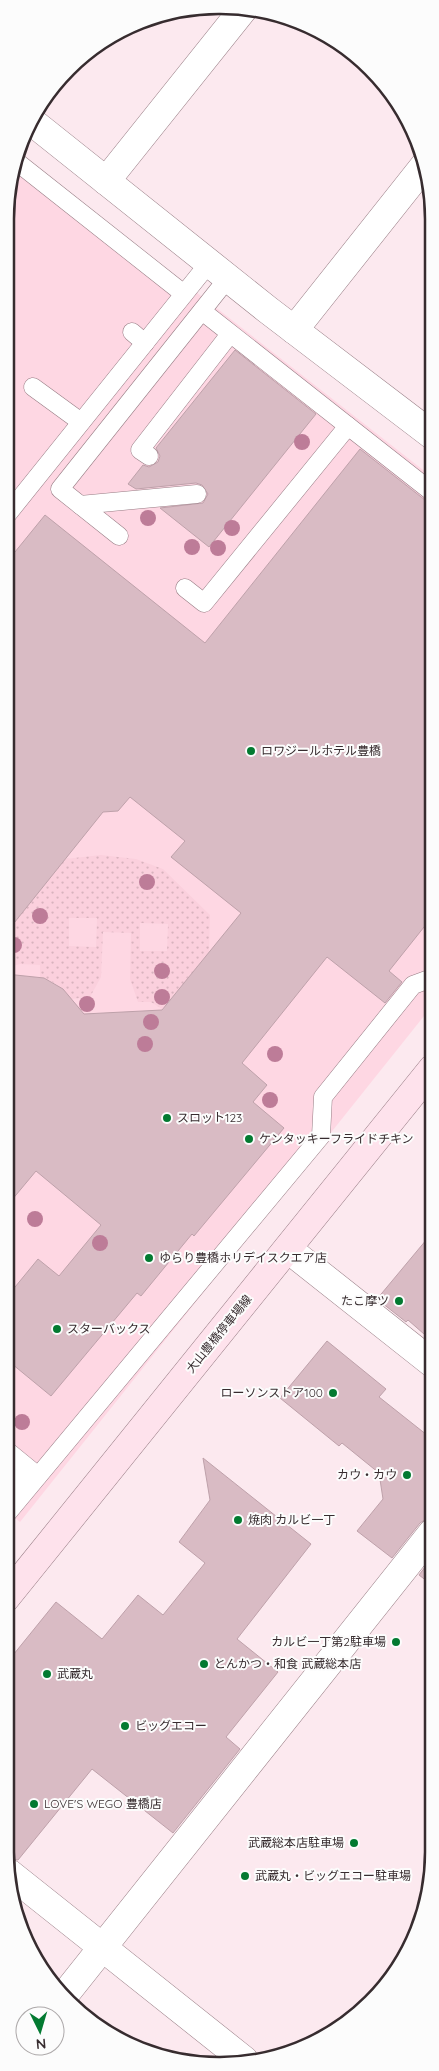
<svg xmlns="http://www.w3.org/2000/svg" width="439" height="2071" font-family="Quicksand,'Noto Sans JP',sans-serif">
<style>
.built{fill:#fed7e3}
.grass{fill:url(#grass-dots);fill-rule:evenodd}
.building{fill:#d9bbc4;stroke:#bea1aa}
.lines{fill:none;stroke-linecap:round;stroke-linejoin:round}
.service-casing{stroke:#977c84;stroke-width:19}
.minor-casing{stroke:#977c84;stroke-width:29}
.tertiary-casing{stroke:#977c84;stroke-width:29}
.secondary-casing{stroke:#977c84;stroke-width:29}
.service{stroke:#fff;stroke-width:18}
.minor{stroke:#fff;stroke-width:28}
.tertiary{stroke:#fff;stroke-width:28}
.secondary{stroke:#fee2ec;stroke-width:28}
.tree{fill:#bd7c98}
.poi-dot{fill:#037a31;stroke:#fcfcfc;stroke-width:2}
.labels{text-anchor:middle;stroke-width:4;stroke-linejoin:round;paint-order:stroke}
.poi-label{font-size:12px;fill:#372c2f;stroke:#fcfcfc;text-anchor:start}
.street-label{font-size:12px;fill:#372c2f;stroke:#fcfcfc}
.rim{fill:none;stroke:#372c2f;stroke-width:2.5}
</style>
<defs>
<pattern id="grass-dots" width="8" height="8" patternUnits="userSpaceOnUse" patternTransform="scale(1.25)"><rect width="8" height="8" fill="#fbd0dd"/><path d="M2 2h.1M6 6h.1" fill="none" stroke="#d8b3be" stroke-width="1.8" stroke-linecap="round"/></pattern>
</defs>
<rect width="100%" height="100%" fill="#fce9ef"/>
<!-- built -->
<polygon class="built" points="20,154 432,477 432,1006 20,1522 5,1510 7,192"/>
<!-- grass -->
<path class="grass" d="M101 855 136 859 163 869 210 915 209 952 162 1009 151 1002H138L130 979 131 933 103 932 101 977 90 997 71 999C64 989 52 979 40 978V965L20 964 6 968V933L65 859ZM69 918H97L96 947 69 946ZM140 923 168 924 167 951H140Z"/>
<!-- building -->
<g class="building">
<polygon points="235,350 316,414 209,547 160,508 203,503 208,494 202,485 196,483 136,489 128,484 143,465 149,467 158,462 160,456 156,448"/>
<polygon points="360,449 425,500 432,503 432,917 389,971 402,982 385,1003 327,957 242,1063 267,1085 253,1102 284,1128 194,1236 192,1234 141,1296 137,1293 51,1396 6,1359 6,1298 38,1259 59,1276 101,1225 36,1171 6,1207 6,974 44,978 63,989 84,1014 162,1010 241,913 171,857 185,841 130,797 118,811 103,812 6,933 6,563 45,515 205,643"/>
<polygon points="432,1233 432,1341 408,1320 406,1322 377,1299"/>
<polygon points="327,1341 386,1389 379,1397 432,1439 432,1518 426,1519 420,1523 392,1558 357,1531 383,1499 379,1473 342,1443 339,1446 280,1398"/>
<polygon points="203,1458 311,1544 237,1639 278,1672 226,1737 240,1749 173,1833 92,1769 18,1860 6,1858 5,1665 56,1602 102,1639 138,1595 163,1615 205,1563 179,1542 210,1500"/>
<polygon points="432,1558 432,1585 419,1575"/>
</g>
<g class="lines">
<!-- service casing -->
<g class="service-casing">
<g id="service">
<polyline points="17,162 184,294"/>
<polyline points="202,311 348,426"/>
<polyline points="132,332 145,343"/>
<polyline points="33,387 81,422"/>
<polyline points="149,456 140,450 230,334"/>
<polyline points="80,505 197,494"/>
<polyline points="6,516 209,263"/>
<polyline points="119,536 60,489 228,278"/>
<polyline points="185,588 204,603 348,426 432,492"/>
<polyline points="5,1449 38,1476"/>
<polyline points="5,1472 20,1483 7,1500"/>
<polyline points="5,1516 321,1136 323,1097 413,985 432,978"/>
</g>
</g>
<!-- minor casing -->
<g class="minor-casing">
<g id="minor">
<polyline points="106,181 245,7"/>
<polyline points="294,330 424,166"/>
<polyline points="288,1249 432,1363"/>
<polyline points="9,1873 244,2060"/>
<polyline points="63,1997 432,1533"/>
</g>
</g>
<!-- tertiary casing -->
<g class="tertiary-casing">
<polyline id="tertiary" points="31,121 268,310 432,435"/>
</g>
<!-- secondary casing -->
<g class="secondary-casing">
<polyline id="secondary" points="5,1599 432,1069"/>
</g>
<!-- service -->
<use href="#service" class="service"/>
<!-- minor -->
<use href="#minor" class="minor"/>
<!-- tertiary -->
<use href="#tertiary" class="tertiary"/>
<!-- secondary -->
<use href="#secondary" class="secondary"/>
</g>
<!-- trees -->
<g class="tree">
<circle cx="302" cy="442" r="8"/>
<circle cx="148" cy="518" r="8"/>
<circle cx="232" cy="528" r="8"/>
<circle cx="192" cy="547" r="8"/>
<circle cx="218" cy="548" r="8"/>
<circle cx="147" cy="882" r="8"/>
<circle cx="40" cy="916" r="8"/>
<circle cx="14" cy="945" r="8"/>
<circle cx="162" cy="971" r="8"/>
<circle cx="162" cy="997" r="8"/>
<circle cx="87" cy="1004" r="8"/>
<circle cx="151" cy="1022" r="8"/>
<circle cx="145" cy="1044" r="8"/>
<circle cx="275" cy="1054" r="8"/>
<circle cx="270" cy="1100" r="8"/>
<circle cx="35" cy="1219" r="8"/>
<circle cx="100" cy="1243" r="8"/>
<circle cx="22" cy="1422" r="8"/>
</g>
<!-- markers -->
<g class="poi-dot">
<circle cx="251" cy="751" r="5"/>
<circle cx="167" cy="1118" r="5"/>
<circle cx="249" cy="1139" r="5"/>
<circle cx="149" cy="1258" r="5"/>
<circle cx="399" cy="1301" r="5"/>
<circle cx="57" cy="1329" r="5"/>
<circle cx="333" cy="1393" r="5"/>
<circle cx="407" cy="1475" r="5"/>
<circle cx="238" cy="1520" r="5"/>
<circle cx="396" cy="1642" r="5"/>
<circle cx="204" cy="1664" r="5"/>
<circle cx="47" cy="1674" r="5"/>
<circle cx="125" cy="1726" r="5"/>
<circle cx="34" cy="1804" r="5"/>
<circle cx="354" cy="1843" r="5"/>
<circle cx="245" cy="1876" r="5"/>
</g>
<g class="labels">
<!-- poi labels -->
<g class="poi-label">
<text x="261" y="755">ロワジールホテル豊橋</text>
<text x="177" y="1122">スロット123</text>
<text x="259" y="1143">ケンタッキーフライドチキン</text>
<text x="159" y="1262">ゆらり豊橋ホリデイスクエア店</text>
<text x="389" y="1305" text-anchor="end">たこ摩ツ</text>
<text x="67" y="1333">スターバックス</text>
<text x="323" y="1397" text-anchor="end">ローソンストア100</text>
<text x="397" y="1479" text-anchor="end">カウ・カウ</text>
<text x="248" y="1524">焼肉 カルビ一丁</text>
<text x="386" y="1646" text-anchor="end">カルビ一丁第2駐車場</text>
<text x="214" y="1668">とんかつ・和食 武蔵総本店</text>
<text x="57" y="1678">武蔵丸</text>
<text x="135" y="1730">ビッグエコー</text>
<text x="44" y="1808">LOVE'S WEGO 豊橋店</text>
<text x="344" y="1847" text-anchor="end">武蔵総本店駐車場</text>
<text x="255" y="1880">武蔵丸・ビッグエコー駐車場</text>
</g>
<!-- street labels -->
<g class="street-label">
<text transform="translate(219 1334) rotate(-51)" y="4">大山豊橋停車場線</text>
</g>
</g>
<!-- crop -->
<path d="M0 0H439V2071H0ZM219 14H220A205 205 0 0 1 425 219V1852A205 205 0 0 1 220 2057H219A205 205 0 0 1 14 1852V219A205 205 0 0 1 219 14Z" fill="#fcfcfc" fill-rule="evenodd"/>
<path class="rim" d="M219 14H220A205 205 0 0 1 425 219V1852A205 205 0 0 1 220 2057H219A205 205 0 0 1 14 1852V219A205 205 0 0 1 219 14Z"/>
<!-- north arrow -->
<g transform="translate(40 2031) rotate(175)"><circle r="24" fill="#fcfcfc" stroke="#ada9aa"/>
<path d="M0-4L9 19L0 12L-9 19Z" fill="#037a31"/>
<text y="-8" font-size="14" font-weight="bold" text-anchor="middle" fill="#372c2f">N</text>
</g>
</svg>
